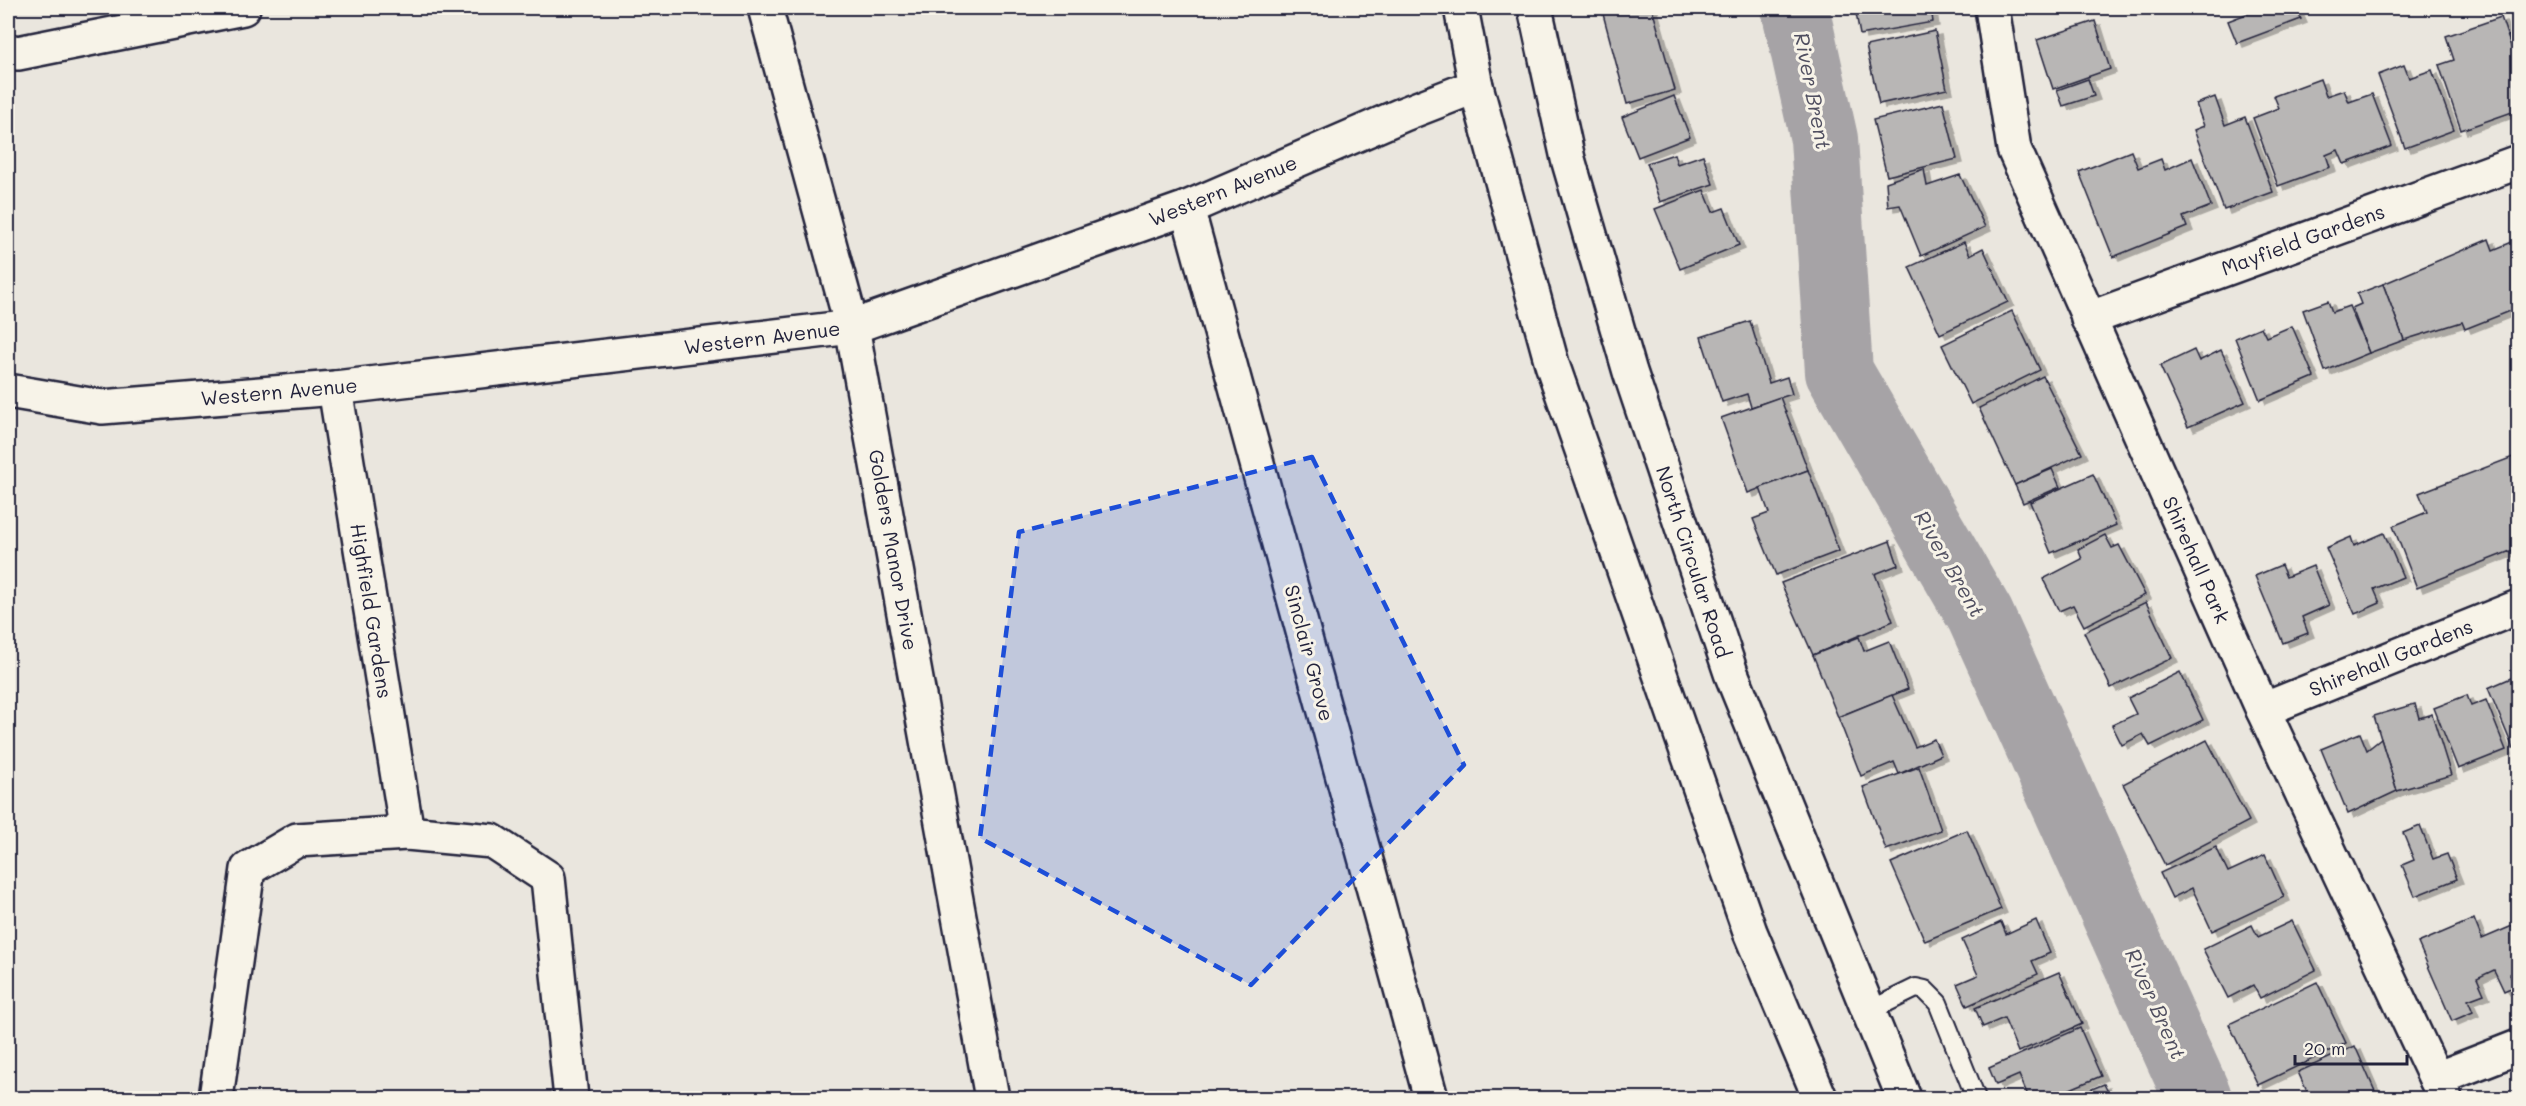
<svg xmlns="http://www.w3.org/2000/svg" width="2526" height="1106" font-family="Mali,sans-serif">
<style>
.green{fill:#cdc9c6;stroke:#787680;stroke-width:1.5}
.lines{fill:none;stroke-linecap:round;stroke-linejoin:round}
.river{stroke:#a6a3a6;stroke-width:68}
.building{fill:#b8b6b5;stroke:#22223b;stroke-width:1.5;filter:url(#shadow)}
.lane-casing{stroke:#22223b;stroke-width:22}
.street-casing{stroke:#22223b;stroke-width:38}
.highway-casing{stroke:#22223b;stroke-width:38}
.lane{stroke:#f7f3e8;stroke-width:18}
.street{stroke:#f7f3e8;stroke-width:33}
.highway{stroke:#f7f3e8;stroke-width:33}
.marked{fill:#1d4ed8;fill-opacity:0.2;stroke:#1d4ed8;stroke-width:4.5;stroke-dasharray:12 8;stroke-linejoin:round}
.labels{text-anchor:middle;stroke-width:6;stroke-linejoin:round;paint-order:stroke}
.street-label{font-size:20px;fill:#22223b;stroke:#f7f3e8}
.water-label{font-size:21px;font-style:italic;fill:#504f60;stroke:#f7f3e8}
</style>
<defs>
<filter id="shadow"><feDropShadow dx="6" dy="4" stdDeviation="0" flood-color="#0004"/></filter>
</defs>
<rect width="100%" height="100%" fill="#eae6de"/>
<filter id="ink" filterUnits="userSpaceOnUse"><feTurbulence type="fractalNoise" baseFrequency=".0167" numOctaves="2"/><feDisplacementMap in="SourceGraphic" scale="12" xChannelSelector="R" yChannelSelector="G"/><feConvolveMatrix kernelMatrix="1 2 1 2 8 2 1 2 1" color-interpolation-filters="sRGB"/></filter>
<g filter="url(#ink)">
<!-- green -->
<polygon class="green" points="1766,8 1804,8 1833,91 1844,146 1847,195 1841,302 1864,368 1908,439 1980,579 2023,693 2055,754 2088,835 2154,969 2211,1098 2177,1098 1957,610 1876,456 1831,393 1818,355 1808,309 1810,172 1803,119"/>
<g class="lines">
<!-- river -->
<polyline class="river" points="1795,8 1824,139 1839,372 1980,615 2198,1098"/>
</g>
<!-- building -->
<g class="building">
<polygon points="1627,8 1652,8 1675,90 1627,104 1603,14"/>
<polygon points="1855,8 1931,8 1933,22 1860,35"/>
<polygon points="2262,8 2296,8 2301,19 2237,43 2228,21"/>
<polygon points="2501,17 2518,67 2518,110 2461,130 2439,65 2454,60 2446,36"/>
<polygon points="2095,21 2110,69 2053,89 2037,40"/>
<polygon points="1935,31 1947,89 1879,104 1866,46"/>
<polygon points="2518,32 2518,67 2508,36"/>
<polygon points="2404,65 2409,78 2432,70 2454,130 2405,148 2378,75"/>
<polygon points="2088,79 2094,96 2063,106 2057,90"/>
<polygon points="2320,79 2326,96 2344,90 2349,102 2372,94 2392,146 2344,164 2338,150 2326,155 2330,167 2278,186 2253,118 2279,108 2274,96"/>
<polygon points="1674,96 1690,137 1638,157 1622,117"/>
<polygon points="2215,97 2225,125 2245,117 2273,192 2224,210 2194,130 2204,126 2196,104"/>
<polygon points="1943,103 1957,159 1887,176 1873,120"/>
<polygon points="2131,151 2138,168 2161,159 2165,170 2192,158 2211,206 2183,217 2187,227 2113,257 2079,172"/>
<polygon points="1674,154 1677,164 1703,155 1713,184 1660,202 1647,163"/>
<polygon points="1924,169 1927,186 1960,175 1985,227 1921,256 1900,205 1888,207 1886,182"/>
<polygon points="1704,190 1713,212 1724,208 1739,245 1680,269 1655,209"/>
<polygon points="2489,239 2493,250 2512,242 2518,258 2518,308 2465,329 2462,322 2404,340 2383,284"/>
<polygon points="1964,242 1970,255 1983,248 2008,302 1940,334 1909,267"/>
<polygon points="2383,284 2404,340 2369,353 2352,308 2361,304 2357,294"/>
<polygon points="2328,301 2332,312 2349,306 2369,353 2325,371 2303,310"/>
<polygon points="2012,311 2040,370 1971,404 1942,345"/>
<polygon points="1750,321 1769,383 1787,377 1792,394 1751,407 1747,394 1722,402 1701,337"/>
<polygon points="2292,326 2314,377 2260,400 2235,338 2261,327 2266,337"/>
<polygon points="2194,350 2199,361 2221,350 2245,402 2188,427 2160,366"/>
<polygon points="2043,376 2082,454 2015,485 1979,408"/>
<polygon points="1780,397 1808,470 1748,493 1721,418"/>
<polygon points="2518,455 2518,548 2417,588 2393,526 2427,512 2419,493"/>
<polygon points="2052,469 2060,487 2023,503 2015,485"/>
<polygon points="1808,470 1839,551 1776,575 1753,519 1769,513 1760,488"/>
<polygon points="2093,474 2116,525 2051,553 2030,502"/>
<polygon points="2384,533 2403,577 2374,589 2380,603 2355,614 2326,548 2351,537 2354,546"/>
<polygon points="2105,535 2112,548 2119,545 2145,595 2084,626 2073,605 2059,611 2043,579 2082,559 2078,549"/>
<polygon points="1890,541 1898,565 1875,574 1893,621 1813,655 1781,583"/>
<polygon points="2281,565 2286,577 2313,566 2329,605 2302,617 2308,633 2283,643 2255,576"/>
<polygon points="2146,602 2172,658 2111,688 2084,632"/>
<polygon points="1859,637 1864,651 1889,641 1908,689 1838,717 1813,655"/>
<polygon points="2180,672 2203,720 2150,746 2143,734 2122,745 2112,725 2136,714 2128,698"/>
<polygon points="2518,675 2518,746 2513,748 2488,688"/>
<polygon points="1892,695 1915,747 1934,739 1941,755 1899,774 1894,762 1861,776 1838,717"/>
<polygon points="2467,695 2471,706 2486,700 2506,750 2458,769 2434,708"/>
<polygon points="2415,704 2419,718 2432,714 2451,775 2397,791 2374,716"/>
<polygon points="2360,733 2367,750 2381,739 2397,791 2348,814 2321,749"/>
<polygon points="2207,740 2249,821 2165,865 2123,784"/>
<polygon points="1919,767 1941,830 1886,850 1863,787"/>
<polygon points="2420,826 2433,859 2447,854 2457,879 2415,896 2402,865 2414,860 2403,833"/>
<polygon points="1967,830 2001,909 1925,941 1891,863"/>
<polygon points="2216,847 2228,872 2265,855 2284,897 2212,931 2192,888 2172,898 2160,873"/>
<polygon points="2474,919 2482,939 2517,924 2518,970 2510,974 2515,986 2504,991 2494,970 2477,978 2484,994 2468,1000 2473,1012 2452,1021 2418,943"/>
<polygon points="2036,920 2050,953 2032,961 2038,974 1967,1006 1957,984 1978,975 1962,940 2001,922 2006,934"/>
<polygon points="2292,921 2316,970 2260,998 2253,985 2228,998 2203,949 2252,925 2258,937"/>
<polygon points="2059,972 2082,1024 2018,1052 2004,1018 1983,1027 1975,1008"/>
<polygon points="2317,982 2346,1043 2258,1085 2229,1024"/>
<polygon points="2080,1028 2101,1076 2049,1098 2029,1098 2019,1075 1996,1085 1989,1068"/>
<polygon points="2355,1046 2378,1098 2310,1098 2298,1072"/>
<polygon points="2104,1084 2111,1098 2070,1098"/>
</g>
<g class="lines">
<!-- lane casing -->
<g class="lane-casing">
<polyline id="lane" points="1869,1011 1916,988 1925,990 1938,1003 1976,1098"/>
</g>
<!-- street casing -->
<g class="street-casing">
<g id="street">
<polyline points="765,8 852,327 992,1098"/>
<polyline points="1992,8 2014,149 2263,710 2445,1098"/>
<polyline points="8,51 18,53 243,8"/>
<polyline points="1187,208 1431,1098"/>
<polyline points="2088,319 2518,162"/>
<polyline points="335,388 407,833 492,841 548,878 571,1098"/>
<polyline points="8,391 102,407 335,388 852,327 1187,208 1404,114 1476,86"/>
<polyline points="2263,710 2518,607"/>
<polyline points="2436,1079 2518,1047"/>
<polyline points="216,1098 248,869 297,840 407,833"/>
</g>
</g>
<!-- highway casing -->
<g class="highway-casing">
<g id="highway">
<polyline points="1461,8 1476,86 1552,364 1750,932 1820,1098"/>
<polyline points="1535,8 1568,159 1630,372 1731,673 1904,1098"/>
</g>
</g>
<!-- lane -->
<use href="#lane" class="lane"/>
<!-- street -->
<use href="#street" class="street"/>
<!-- highway -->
<use href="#highway" class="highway"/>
</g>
</g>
<!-- marked area -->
<path class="marked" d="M1312 457 1464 765 1251 985 980 838 1019 532Z"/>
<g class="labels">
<!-- street labels -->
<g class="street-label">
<text transform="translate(1223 191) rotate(-22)" y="7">Western Avenue</text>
<text transform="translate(2303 240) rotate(-20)" y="7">Mayfield Gardens</text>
<text transform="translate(762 338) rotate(-7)" y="7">Western Avenue</text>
<text transform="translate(279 392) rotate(-5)" y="7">Western Avenue</text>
<text transform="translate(893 550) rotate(80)" y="7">Golders Manor Drive</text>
<text transform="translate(2196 560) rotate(66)" y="7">Shirehall Park</text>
<text transform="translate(1693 562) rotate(72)" y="7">North Circular Road</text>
<text transform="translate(371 611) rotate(81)" y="7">Highfield Gardens</text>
<text transform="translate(1309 653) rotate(75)" y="7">Sinclair Grove</text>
<text transform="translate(2391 658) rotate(-22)" y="7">Shirehall Gardens</text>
</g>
<!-- water labels -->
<g class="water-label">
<text transform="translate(1812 91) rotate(79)" y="7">River Brent</text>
<text transform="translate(1949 564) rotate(60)" y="7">River Brent</text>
<text transform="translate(2155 1004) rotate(66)" y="7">River Brent</text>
</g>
</g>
<!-- margin -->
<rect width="2526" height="1106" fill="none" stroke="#f7f3e8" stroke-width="30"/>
<rect x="15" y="15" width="2496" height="1076" fill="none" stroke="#22223b" stroke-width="2" filter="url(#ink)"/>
<!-- scale -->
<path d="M2295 1055v9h112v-9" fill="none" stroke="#22223b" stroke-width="3"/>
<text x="2304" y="1055" font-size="18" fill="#22223b" stroke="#f7f3e8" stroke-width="4.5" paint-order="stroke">20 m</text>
</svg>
